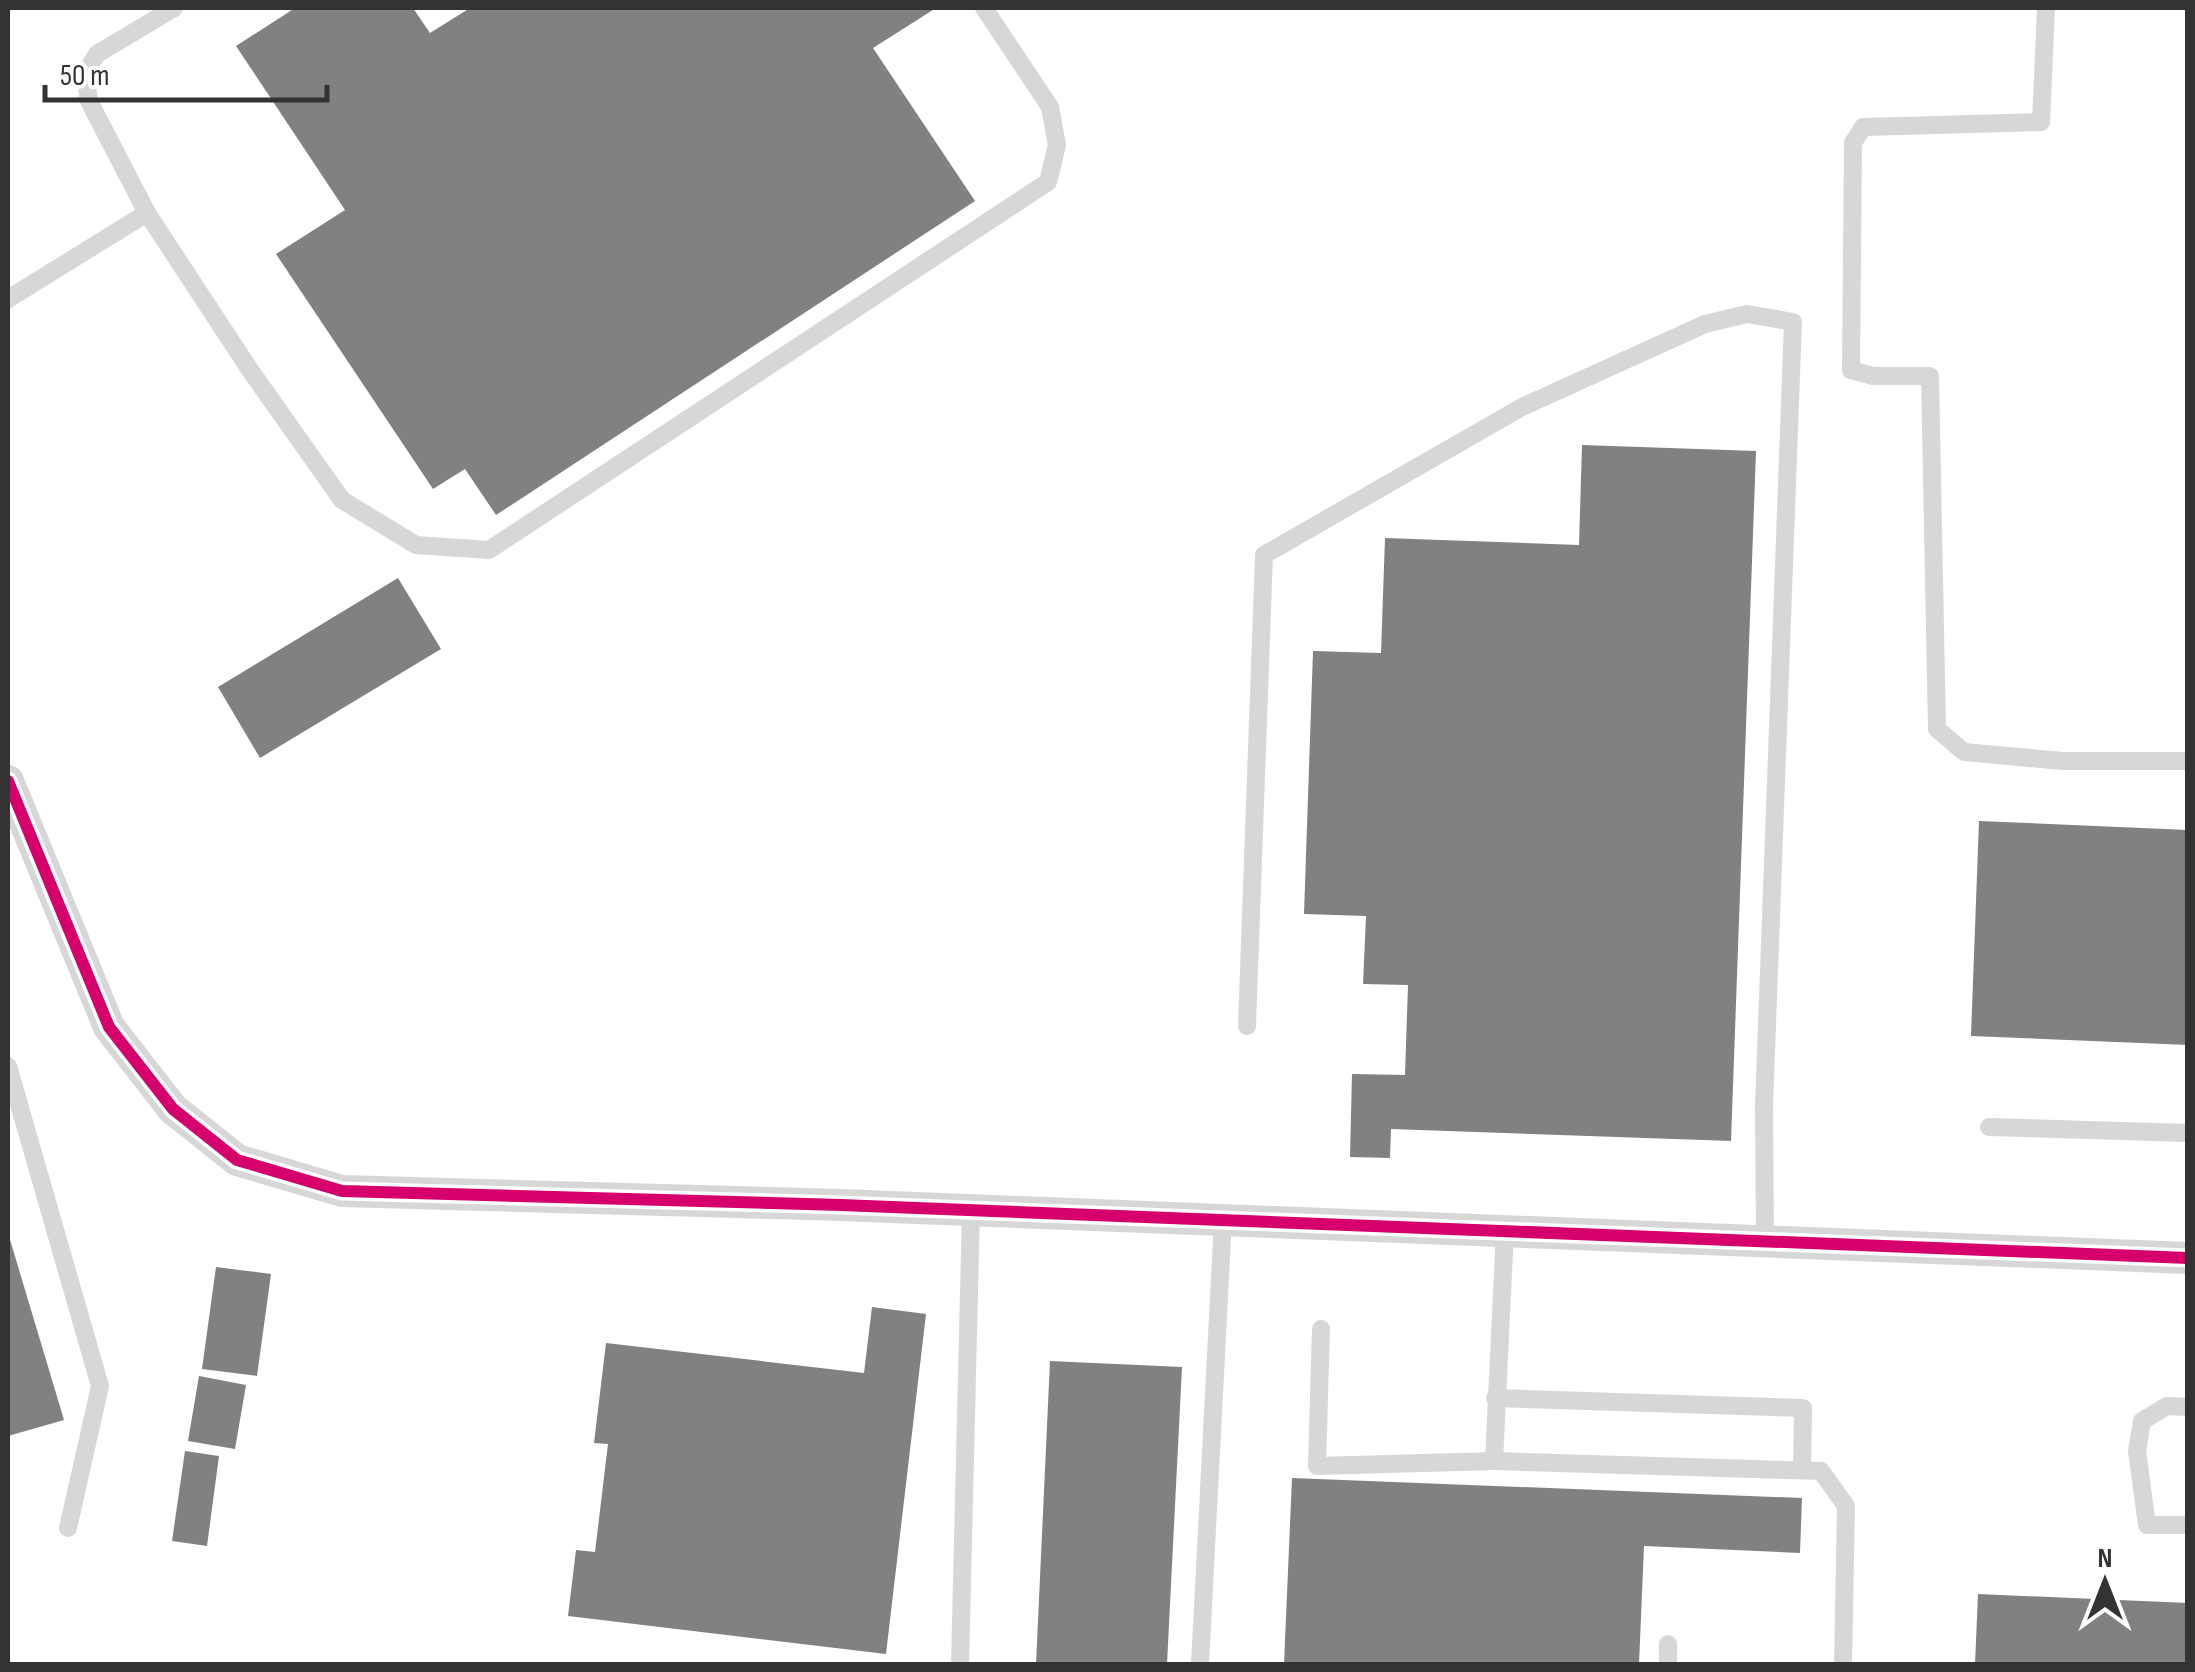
<svg xmlns="http://www.w3.org/2000/svg" width="2195" height="1672" font-family="'Sofia Sans Condensed',sans-serif">
<style>
.building{fill:#818181}
.lines{fill:none;stroke-linecap:round;stroke-linejoin:round}
.lane{stroke:#d7d7d7;stroke-width:18}
.street{stroke:#d7d7d7;stroke-width:32}
.cycleway-casing{stroke:#fff;stroke-width:19}
.cycleway{stroke:#d6006c;stroke-width:12}
</style>
<rect width="100%" height="100%" fill="#fff"/>
<!-- building -->
<g class="building">
<polygon points="295,8 413,8 430,33 470,8 936,8 873,48 975,201 496,515 465,469 433,489 276,254 345,210 236,46"/>
<polygon points="1582,445 1756,451 1731,1141 1391,1129 1390,1158 1350,1157 1352,1074 1405,1075 1408,985 1363,984 1366,916 1304,914 1313,651 1381,653 1385,538 1579,545"/>
<polygon points="398,578 441,649 260,758 218,687"/>
<polygon points="1979,821 2188,830 2188,1045 1971,1036"/>
<polygon points="8,1233 64,1420 8,1436"/>
<polygon points="216,1267 271,1274 257,1376 202,1369"/>
<polygon points="872,1307 926,1314 886,1654 568,1616 576,1550 595,1552 608,1444 594,1443 606,1343 864,1373"/>
<polygon points="1050,1361 1182,1367 1167,1664 1036,1664"/>
<polygon points="199,1376 246,1385 235,1449 188,1441"/>
<polygon points="185,1451 219,1456 207,1546 172,1541"/>
<polygon points="1292,1478 1802,1498 1800,1553 1644,1546 1639,1664 1284,1664"/>
<polygon points="1978,1594 2188,1603 2188,1664 1975,1664"/>
</g>
<g class="lines">
<!-- lane -->
<g class="lane">
<polyline points="2046,8 2041,122 1863,127 1853,143 1851,370 1873,376 1930,376 1937,729 1964,752 2063,761 2188,761"/>
<polyline points="147,213 89,101 85,73 97,54 174,8"/>
<polyline points="8,299 147,213 250,370 342,500 416,545 489,550 1048,182 1057,145 1050,107 984,8"/>
<polyline points="1247,1026 1264,555 1522,407 1705,324 1747,314 1793,322 1764,1106 1765,1242"/>
<polyline points="8,1066 100,1386 68,1528"/>
<polyline points="1989,1127 2188,1133"/>
<polyline points="1321,1329 1317,1466 1494,1461 1505,1231"/>
<polyline points="1495,1398 1803,1408 1802,1470"/>
<polyline points="2188,1407 2167,1406 2142,1421 2137,1451 2147,1525 2188,1525"/>
<polyline points="1494,1461 1821,1471 1846,1506 1843,1664"/>
<polyline points="1668,1644 1668,1664"/>
<polyline points="960,1664 971,1210"/>
<polyline points="1200,1664 1223,1220"/>
</g>
<!-- street -->
<polyline class="street" points="8,781 109,1027 173,1109 237,1160 342,1191 841,1205 2188,1258"/>
<!-- cycleway casing -->
<g class="cycleway-casing">
<polyline id="cycleway" points="8,781 109,1027 173,1109 237,1160 342,1191 841,1205 2188,1258"/>
</g>
<!-- cycleway -->
<use href="#cycleway" class="cycleway"/>
</g>
<!-- border -->
<rect width="2195" height="1672" fill="none" stroke="#333333" stroke-width="20"/>
<!-- north arrow -->
<g transform="translate(2105 1582)" stroke="#ffffff" stroke-width="8" paint-order="stroke">
<path d="M0-8L18 38L0 25L-18 38Z" fill="#333333"/>
<text y="-15" font-size="28" font-weight="bold" text-anchor="middle" fill="#333333">N</text>
</g>
<!-- scale -->
<path d="M45 85v15h282v-15" fill="none" stroke="#333333" stroke-width="5"/>
<text x="60" y="85" font-size="30" fill="#333333" stroke="#ffffff" stroke-width="8" paint-order="stroke">50 m</text>
</svg>
